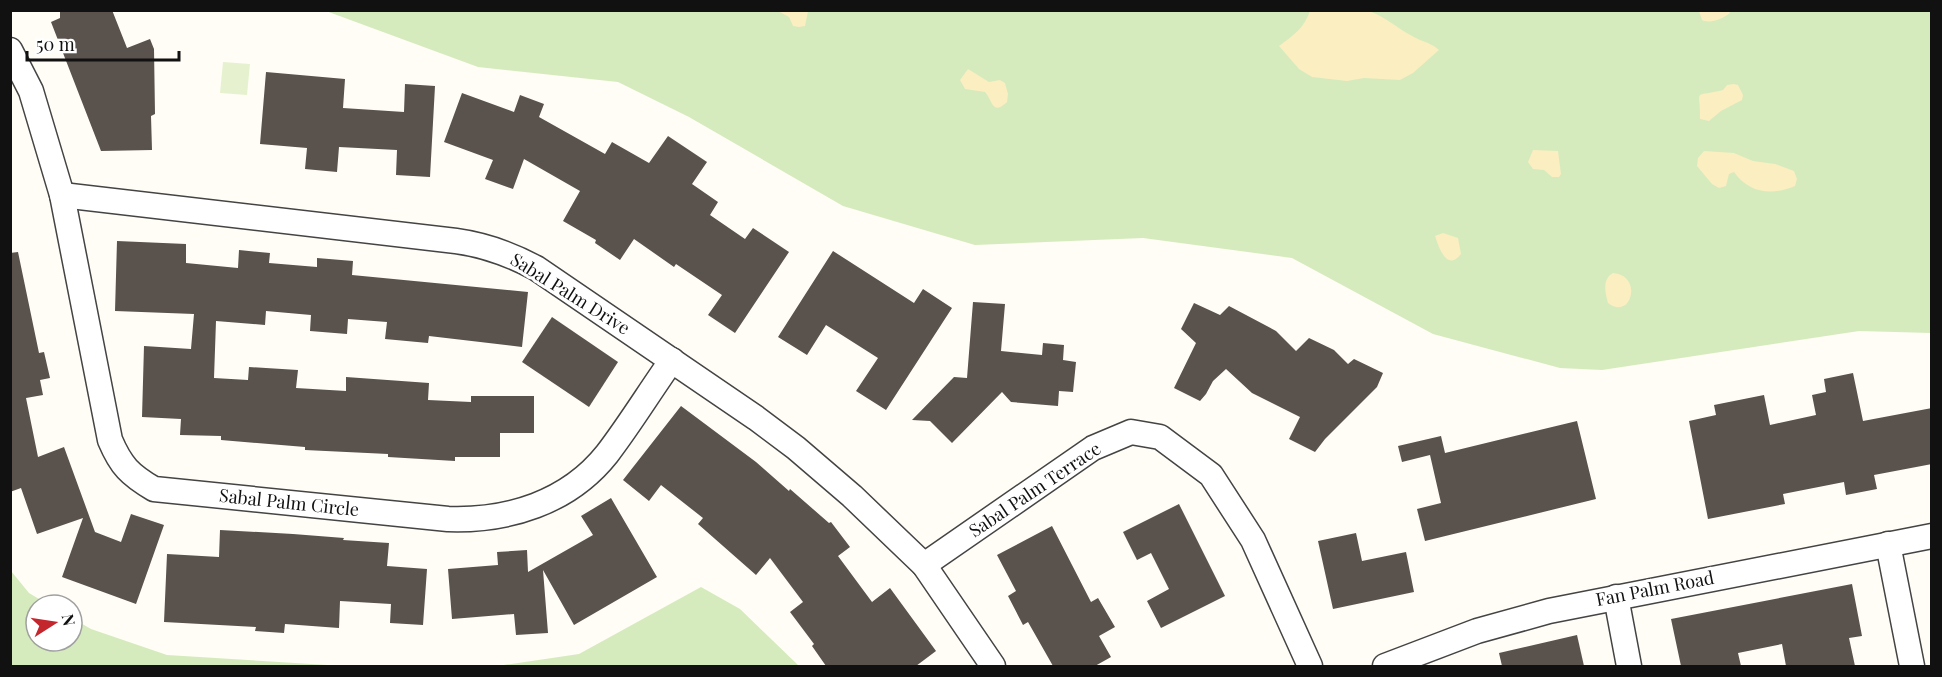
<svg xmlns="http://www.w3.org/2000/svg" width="1942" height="677" font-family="'Playfair Display',serif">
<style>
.green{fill:#d5ebbd}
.sand{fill:#fbeec1}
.pitch{fill:#e6f2cf}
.building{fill:#5a524d}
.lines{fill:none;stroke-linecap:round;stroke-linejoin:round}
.minor-casing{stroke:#444;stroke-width:27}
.minor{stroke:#fff;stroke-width:24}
.labels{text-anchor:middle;stroke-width:6;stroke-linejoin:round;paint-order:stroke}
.street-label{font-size:18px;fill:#111;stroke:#fff}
</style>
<rect width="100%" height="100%" fill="#fffdf5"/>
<!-- green -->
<g class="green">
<polygon points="326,11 1931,11 1931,333 1859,331 1602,370 1560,368 1433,334 1292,258 1143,238 975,245 843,206 689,117 618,82 478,67"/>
<polygon points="11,571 29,593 49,605 36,605 36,641 72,641 72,618 91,629 167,655 344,666 11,666"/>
<polygon points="701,587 740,609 799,666 497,666 579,654"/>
</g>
<!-- sand -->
<g class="sand">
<polygon points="778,11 808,11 805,26 799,27 793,26 789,17"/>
<path d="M1369 11C1386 17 1398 29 1414 37 1423 42 1432 43 1439 50L1413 73 1400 80 1364 78 1347 81 1312 77 1299 69 1279 46C1294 35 1304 28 1310 11Z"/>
<path d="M1699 11H1729L1730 13C1722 19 1710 24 1702 20Z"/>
<path d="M968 69 989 82 1000 80 1005 83 1008 94 1007 102C992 116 993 101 985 92L965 89 960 80Z"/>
<path d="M1734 84 1738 85 1743 95 1742 100 1721 111 1709 121 1700 119C1701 87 1691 98 1723 90L1727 85Z"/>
<polygon points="1533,150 1558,151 1561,174 1559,177 1552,177 1544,170 1533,169 1528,162"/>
<path d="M1704 151 1734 153 1753 161 1775 164 1794 171 1797 179 1795 186C1771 196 1749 193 1734 172L1729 174 1726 186 1719 188 1712 184 1697 166 1698 158Z"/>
<path d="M1443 233 1458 238 1461 254C1447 272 1439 248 1435 236Z"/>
<path d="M1613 273C1643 275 1632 321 1608 303 1605 292 1602 279 1613 273Z"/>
</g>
<!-- pitch -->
<polygon class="pitch" points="223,62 250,64 247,95 220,93"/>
<!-- building -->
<g class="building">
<polygon points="60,10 112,10 127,48 150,39 154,49 155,114 151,116 152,150 101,151 51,22 60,18"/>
<polygon points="266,72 345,79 343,108 404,112 405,84 435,86 430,177 396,175 397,150 339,147 337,172 305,169 307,148 260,144"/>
<polygon points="462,93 514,112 520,95 544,104 539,117 605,154 612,142 649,163 668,136 707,162 692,184 718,202 710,215 745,239 753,228 789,252 735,333 708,315 722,295 676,264 674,267 634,239 620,260 595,243 596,240 563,221 580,191 524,159 513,189 485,179 493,160 444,142"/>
<polygon points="117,241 186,244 186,263 238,268 239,250 270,253 269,263 317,267 317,258 353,261 352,275 528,292 522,347 429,336 428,343 385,339 387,322 348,319 347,334 310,331 311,315 266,311 265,325 216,321 214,378 248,380 249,367 298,370 296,388 346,391 346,377 429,383 428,400 471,402 471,396 534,396 534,433 500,433 500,457 455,457 455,461 388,457 388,454 305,450 305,447 221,440 221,436 180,435 181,419 142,417 144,346 191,349 194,314 115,311"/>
<polygon points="833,251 914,303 923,289 952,308 886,410 856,391 878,358 826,325 807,355 778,337"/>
<polygon points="18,252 39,353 44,352 50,378 40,380 43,395 26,398 38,457 64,447 95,532 121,542 131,514 164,525 136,604 62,577 83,518 37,534 21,488 10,492 10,253"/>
<polygon points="973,302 1005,304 1001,351 1042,355 1043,343 1064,345 1063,360 1076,362 1073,392 1059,391 1058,406 1011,402 1002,392 952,443 930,421 912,420 954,377 967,378"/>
<polygon points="1194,303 1220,315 1229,306 1276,331 1296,351 1309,338 1334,350 1348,364 1354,359 1383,373 1377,387 1325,439 1315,452 1289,439 1300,417 1252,393 1226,369 1213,381 1206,394 1200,401 1174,388 1196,343 1181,329"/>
<polygon points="552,317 618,362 589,407 522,362"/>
<polygon points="1853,373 1863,421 1932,408 1932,464 1874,475 1877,489 1846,495 1844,482 1783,494 1785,504 1708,519 1689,421 1716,415 1714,405 1764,395 1770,425 1816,415 1812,395 1826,392 1824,379"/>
<polygon points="681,406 756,462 789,491 790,489 829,523 831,522 850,547 838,556 872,602 890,588 936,651 916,666 826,666 812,646 814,644 790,612 803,602 770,558 756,575 698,524 703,518 661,485 649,501 623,480"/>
<polygon points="1577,421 1596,499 1425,541 1417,509 1441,503 1430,455 1402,462 1398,446 1441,436 1445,453"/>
<polygon points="611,498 657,577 574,625 543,570 548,633 516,635 514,614 452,619 448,569 498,565 497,552 527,550 528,572 593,535 581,516"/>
<polygon points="1179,504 1225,596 1161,628 1147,601 1169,589 1151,553 1137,560 1123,532"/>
<polygon points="1052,526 1091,602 1098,598 1115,627 1099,636 1111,657 1095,666 1053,666 1028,622 1023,625 1008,596 1016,591 997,555"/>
<polygon points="220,530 293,534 344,538 343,540 389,543 387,566 427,569 423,625 390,623 391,604 340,601 339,628 285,624 284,633 255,631 256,627 164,622 167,554 219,557"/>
<polygon points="1356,533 1362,561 1406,552 1414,592 1333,609 1318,541"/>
<polygon points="1852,584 1862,636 1849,638 1855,666 1786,666 1782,644 1738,653 1741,666 1681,666 1671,619"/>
<polygon points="1577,635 1584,666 1502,666 1499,653"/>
</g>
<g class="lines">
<!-- minor casing -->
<g class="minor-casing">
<g id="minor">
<path d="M10 50 31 91 62 195 110 440C121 466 130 475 154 489L448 519C508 521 568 503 607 454 630 424 650 391 672 360"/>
<path d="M62 195 456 241C485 245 510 254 536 268L756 418 796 448 852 496 924 565 993 666"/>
<polyline points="1888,544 1912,666"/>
<polyline points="924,565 1093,448 1131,432 1160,437 1211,475 1253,540 1310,666"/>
<polyline points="1616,597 1629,666"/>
<polyline points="1385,666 1477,631 1549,611 1932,536"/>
</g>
</g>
<!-- minor -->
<use href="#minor" class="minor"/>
</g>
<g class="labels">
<!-- street labels -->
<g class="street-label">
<text transform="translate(570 294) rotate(32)" y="6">Sabal Palm Drive</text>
<text transform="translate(1035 490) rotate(-34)" y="6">Sabal Palm Terrace</text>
<text transform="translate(289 503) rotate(6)" y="6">Sabal Palm Circle</text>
<text transform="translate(1655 589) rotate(-11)" y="6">Fan Palm Road</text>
</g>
</g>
<!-- border -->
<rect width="1942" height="677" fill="none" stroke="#111111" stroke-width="24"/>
<!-- north arrow -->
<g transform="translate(54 623) rotate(78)"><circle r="28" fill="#ffffff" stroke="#a0a0a0" stroke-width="1.5"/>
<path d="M0-4.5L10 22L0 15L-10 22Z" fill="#c4262e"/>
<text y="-9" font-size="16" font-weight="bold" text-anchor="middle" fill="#111111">N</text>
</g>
<!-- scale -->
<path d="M27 51v9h152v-9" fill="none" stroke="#111111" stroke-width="3"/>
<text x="36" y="51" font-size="18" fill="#111111" stroke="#ffffff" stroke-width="4.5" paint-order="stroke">50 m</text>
</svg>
